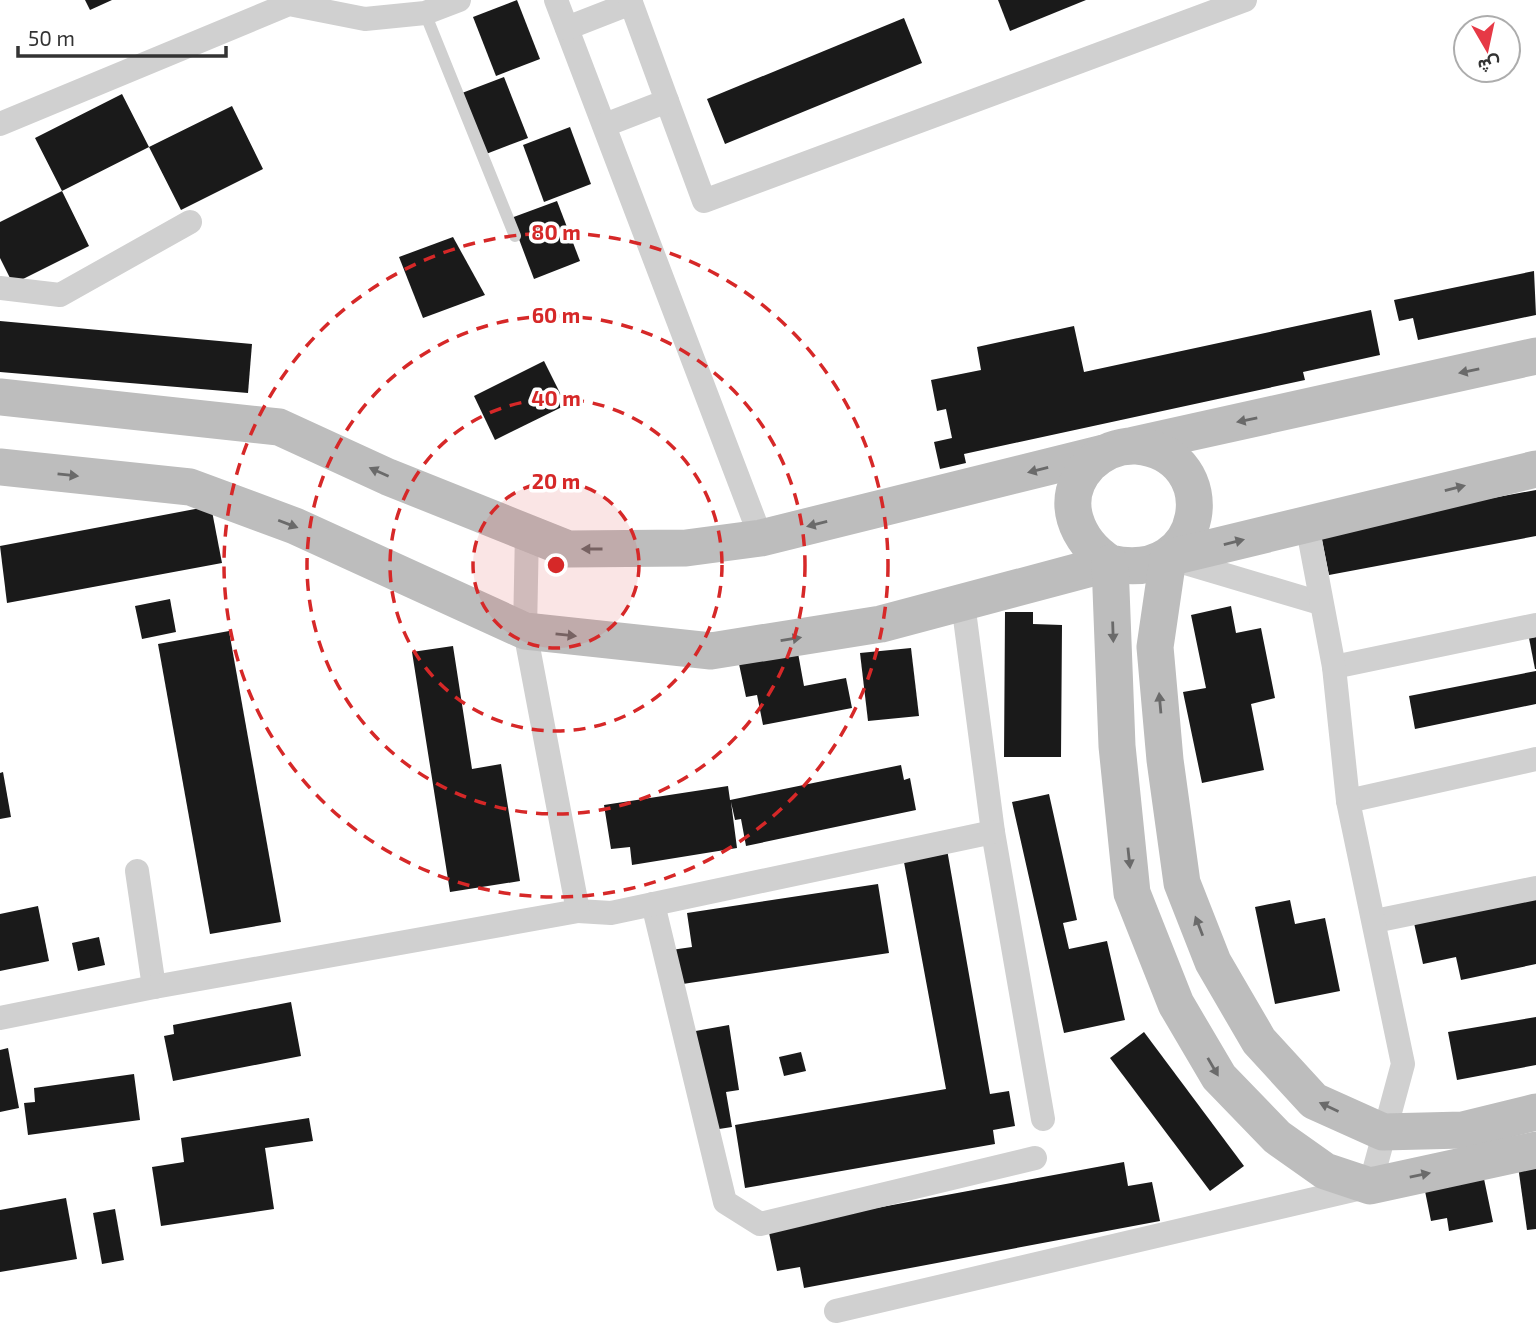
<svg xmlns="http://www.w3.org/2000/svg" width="1536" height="1337" font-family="'Exo 2',Vazirmatn,sans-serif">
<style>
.building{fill:#1a1a1a}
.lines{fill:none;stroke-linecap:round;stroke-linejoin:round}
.lane{stroke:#d0d0d0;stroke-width:12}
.street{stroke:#d0d0d0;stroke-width:24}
.secondary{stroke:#bdbdbd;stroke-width:37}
.oneway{fill:#6a6a6a}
.ring{fill:none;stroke:#d62828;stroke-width:3.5;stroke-dasharray:12 9}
.centre{fill:#d62828;stroke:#fff;stroke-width:3.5}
.ring-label{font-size:21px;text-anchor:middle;font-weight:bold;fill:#d62828;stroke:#fff;stroke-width:7;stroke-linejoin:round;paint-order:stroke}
</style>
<rect width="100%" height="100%" fill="#fff"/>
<!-- building -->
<g class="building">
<polygon points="85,0 112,0 90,10"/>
<polygon points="517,0 540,59 496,76 473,17"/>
<polygon points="998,0 1086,0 1010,31"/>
<polygon points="904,18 922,63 725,144 707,99"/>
<polygon points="504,77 528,138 486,154 462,93"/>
<polygon points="122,94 149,147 232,106 263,169 181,210 149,147 62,191 89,246 13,284 0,258 0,222 62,191 35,138"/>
<polygon points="570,127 591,184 544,202 523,145"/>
<polygon points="557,201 580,261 534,279 511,218"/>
<polygon points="453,237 485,295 423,318 399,257"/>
<polygon points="1534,271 1536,315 1418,340 1413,318 1399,321 1394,300"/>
<polygon points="1371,310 1380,355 1303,372 1305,380 964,454 966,463 940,469 934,442 952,438 946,409 937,411 931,380 981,370 977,347 1074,326 1084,372"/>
<polygon points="0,321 252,344 248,393 0,372"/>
<polygon points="544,361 566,405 495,440 474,396"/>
<polygon points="1536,490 1536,536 1329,575 1320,530"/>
<polygon points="211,506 222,563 7,603 0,546"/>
<polygon points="170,599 176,632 142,639 135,606"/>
<polygon points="1231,606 1236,633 1261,628 1275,698 1251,704 1264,770 1202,783 1183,692 1206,688 1191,615"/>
<polygon points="1005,612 1033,612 1033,624 1062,625 1061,757 1004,757"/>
<polygon points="229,631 281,922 210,934 158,644"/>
<polygon points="1536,637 1536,669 1535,669 1529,638"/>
<polygon points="453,646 472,769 501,764 520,881 450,892 412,652"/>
<polygon points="911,648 919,716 868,721 860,653"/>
<polygon points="798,653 804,686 846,678 852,708 763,725 757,695 746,697 739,664"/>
<polygon points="1536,671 1536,704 1415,729 1409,696"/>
<polygon points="901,765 904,780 910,778 916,810 746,846 741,819 735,820 731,802 737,848 632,865 630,847 611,849 604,805 728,786 730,800"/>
<polygon points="3,772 11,817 0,819 0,773"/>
<polygon points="1049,794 1077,920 1063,923 1069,949 1107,941 1125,1020 1064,1033 1012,802"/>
<polygon points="945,838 990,1094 1009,1091 1015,1126 993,1130 995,1144 745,1188 735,1125 946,1089 901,846"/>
<polygon points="878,884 889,953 676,985 671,950 692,947 687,913"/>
<polygon points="1536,898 1536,964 1461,980 1456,957 1423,964 1414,923"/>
<polygon points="1290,900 1295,924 1325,918 1340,991 1275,1004 1255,907"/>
<polygon points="38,906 49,961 0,971 0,914"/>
<polygon points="99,937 105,965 78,971 72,943"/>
<polygon points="291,1002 301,1056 173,1081 164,1036 174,1034 173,1025"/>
<polygon points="1536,1017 1536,1065 1457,1080 1448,1032"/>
<polygon points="729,1025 739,1090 726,1092 732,1127 706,1131 690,1032"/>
<polygon points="1144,1032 1244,1166 1210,1191 1110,1058"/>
<polygon points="8,1048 19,1108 0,1112 0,1050"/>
<polygon points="801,1052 806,1071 784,1076 779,1057"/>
<polygon points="134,1074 140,1120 28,1135 24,1103 35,1102 34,1088"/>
<polygon points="309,1118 313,1141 265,1148 274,1209 161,1226 152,1167 184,1162 181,1138"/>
<polygon points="1124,1162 1128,1186 1152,1182 1160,1221 804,1288 800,1267 777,1271 768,1228"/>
<polygon points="1536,1163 1536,1229 1527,1230 1518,1166"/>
<polygon points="1483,1174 1493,1222 1449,1231 1447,1218 1431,1221 1424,1186"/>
<polygon points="66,1198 77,1259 0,1272 0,1210"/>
<polygon points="115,1209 124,1260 102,1264 93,1213"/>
</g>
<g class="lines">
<!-- lane -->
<polyline class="lane" points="425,13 515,236"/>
<!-- street -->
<g class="street">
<polyline points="556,0 761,538"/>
<polyline points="567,28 631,3"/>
<polyline points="667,101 704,201 1245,0"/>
<polyline points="0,124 289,4 365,19 425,13 459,0"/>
<polyline points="605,125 667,101 630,0"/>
<polyline points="0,288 60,295 190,222"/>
<polyline points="1172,559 1320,603"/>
<polyline points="963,603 993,832 1043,1119"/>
<polyline points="1334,667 1536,625"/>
<polyline points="1348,801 1536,759"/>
<polyline points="137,871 154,987"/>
<polyline points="653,904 725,1202 760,1224 1035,1158"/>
<polyline points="578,911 611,913 993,832"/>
<polyline points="1375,921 1536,888"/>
<polyline points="0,1018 154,987 578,911 525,631 527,531"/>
<polyline points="836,1311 1370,1186 1403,1064 1348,801 1334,667 1307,524"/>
</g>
<!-- secondary -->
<g class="secondary">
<polyline points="0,397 279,427 388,477 568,549 686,548 761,538 1104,453"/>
<polyline points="1134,445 1536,356"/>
<path d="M0 467 190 487 295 526 525 631 711 651 881 624 1110 563C1207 586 1226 455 1137 446 1119 445 1102 452 1089 465 1057 499 1077 542 1110 563"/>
<polyline points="1536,469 1168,558 1155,647 1165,760 1182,883 1213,962 1259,1041 1314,1101 1383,1132 1463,1130 1536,1112"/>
<polyline points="1110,563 1117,746 1132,893 1176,1004 1219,1077 1277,1137 1325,1171 1370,1186 1536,1150"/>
</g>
</g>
<!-- one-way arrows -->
<defs><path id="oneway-solid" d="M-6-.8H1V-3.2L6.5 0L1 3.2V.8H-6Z" transform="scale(1.75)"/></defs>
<g class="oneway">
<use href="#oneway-solid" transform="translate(1469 371) rotate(168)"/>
<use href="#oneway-solid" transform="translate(1247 420) rotate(168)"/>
<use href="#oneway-solid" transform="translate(1038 470) rotate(166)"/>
<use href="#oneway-solid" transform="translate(379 472) rotate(-156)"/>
<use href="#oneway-solid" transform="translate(68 475) rotate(6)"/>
<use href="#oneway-solid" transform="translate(1455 488) rotate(-14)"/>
<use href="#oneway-solid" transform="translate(288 524) rotate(21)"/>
<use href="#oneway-solid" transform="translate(817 524) rotate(166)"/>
<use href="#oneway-solid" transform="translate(1234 542) rotate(-14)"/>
<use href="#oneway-solid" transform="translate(592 549) rotate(180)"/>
<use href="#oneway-solid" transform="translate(1113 632) rotate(88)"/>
<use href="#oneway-solid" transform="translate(566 635) rotate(6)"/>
<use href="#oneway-solid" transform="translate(791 639) rotate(-9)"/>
<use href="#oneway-solid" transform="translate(1160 703) rotate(-95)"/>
<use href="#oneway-solid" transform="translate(1129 858) rotate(84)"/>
<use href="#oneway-solid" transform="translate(1199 926) rotate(-111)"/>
<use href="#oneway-solid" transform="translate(1213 1067) rotate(60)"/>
<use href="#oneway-solid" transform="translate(1329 1107) rotate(-155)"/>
<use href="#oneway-solid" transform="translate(1420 1175) rotate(-12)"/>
</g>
<!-- distance rings -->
<circle cx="556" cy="565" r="83" fill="#d62828" fill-opacity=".12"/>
<g class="ring">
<circle cx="556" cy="565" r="83"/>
<circle cx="556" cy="565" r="166"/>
<circle cx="556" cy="565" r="249"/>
<circle cx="556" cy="565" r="332"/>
</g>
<circle cx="556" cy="565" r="10" class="centre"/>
<g class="ring-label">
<text x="556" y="240">80 m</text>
<text x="556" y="323">60 m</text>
<text x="556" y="406">40 m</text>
<text x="556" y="489">20 m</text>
</g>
<!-- north arrow -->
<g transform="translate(1487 49) rotate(171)"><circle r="33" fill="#ffffff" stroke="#adadad" stroke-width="2"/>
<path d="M0-5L12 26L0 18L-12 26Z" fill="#e63946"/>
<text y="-10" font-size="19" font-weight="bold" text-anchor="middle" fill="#333333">ش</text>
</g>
<!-- scale -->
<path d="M18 46v10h208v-10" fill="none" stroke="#333333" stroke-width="3.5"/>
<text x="28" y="46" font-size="21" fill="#333333" stroke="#ffffff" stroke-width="5" paint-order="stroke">50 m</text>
</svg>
